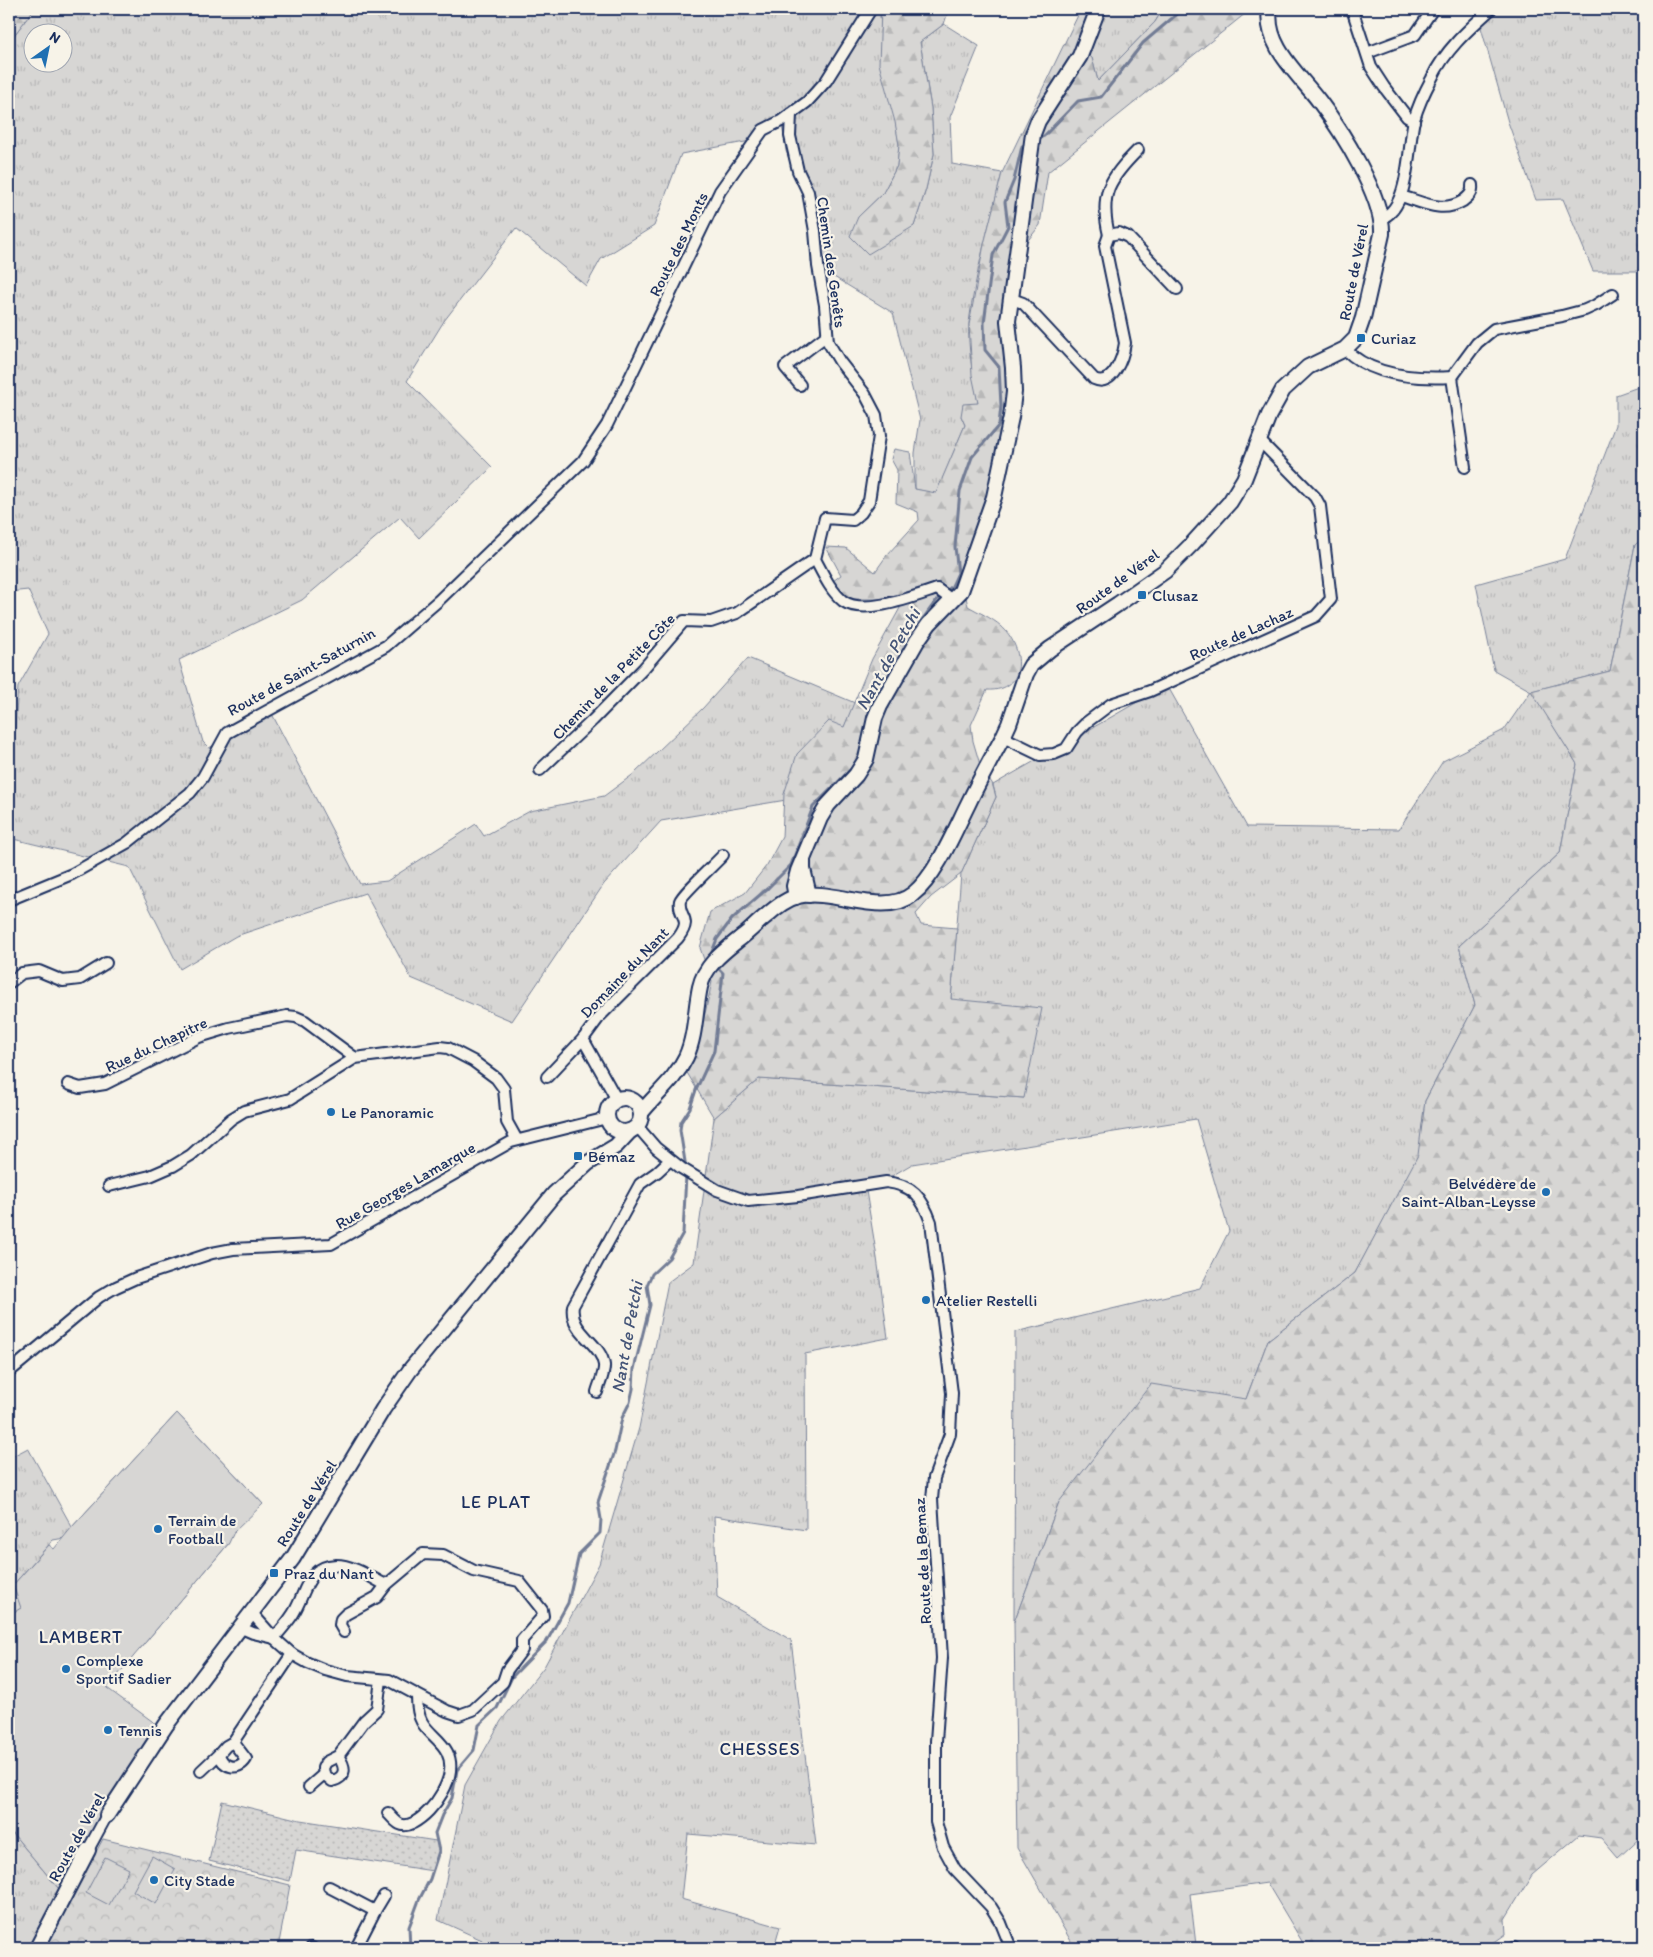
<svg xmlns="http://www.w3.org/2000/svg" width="1653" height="1957" font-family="Itim,sans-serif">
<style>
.grass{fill:url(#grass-tufts);stroke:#798299;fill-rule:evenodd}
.forest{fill:url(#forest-firs);stroke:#798299}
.park{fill:url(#park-crowns);stroke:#798299}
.garden{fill:url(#garden-dots);stroke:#798299}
.pitch{fill:#d7d6d4;stroke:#798299}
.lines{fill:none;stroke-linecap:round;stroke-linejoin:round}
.stream{stroke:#727c95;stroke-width:3}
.street-casing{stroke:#1b2f5e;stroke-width:14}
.secondary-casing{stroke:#1b2f5e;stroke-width:18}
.street{stroke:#f7f3e8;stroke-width:10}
.secondary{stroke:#f7f3e8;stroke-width:14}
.poi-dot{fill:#1f6fb2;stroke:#f7f3e8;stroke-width:2}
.labels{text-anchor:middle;stroke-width:4.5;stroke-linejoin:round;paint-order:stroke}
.street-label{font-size:16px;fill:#1b2f5e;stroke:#f7f3e8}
.poi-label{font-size:16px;fill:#1b2f5e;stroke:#f7f3e8;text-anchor:start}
.water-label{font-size:18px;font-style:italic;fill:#465679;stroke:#f7f3e8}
.neighbourhood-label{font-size:18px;letter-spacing:1px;fill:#1b2f5e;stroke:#f7f3e8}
</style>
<defs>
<pattern id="grass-tufts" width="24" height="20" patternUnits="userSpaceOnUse" patternTransform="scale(1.25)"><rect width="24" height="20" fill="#d7d6d4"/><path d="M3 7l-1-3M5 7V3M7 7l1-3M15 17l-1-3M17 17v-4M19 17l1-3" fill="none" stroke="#b8b8b8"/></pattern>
<pattern id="forest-firs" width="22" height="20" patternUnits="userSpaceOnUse" patternTransform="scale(1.25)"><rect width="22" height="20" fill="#d7d6d4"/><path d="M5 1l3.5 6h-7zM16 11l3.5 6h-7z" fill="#b8b8b8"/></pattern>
<pattern id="park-crowns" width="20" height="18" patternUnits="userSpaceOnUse" patternTransform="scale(1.25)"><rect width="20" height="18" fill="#d7d6d4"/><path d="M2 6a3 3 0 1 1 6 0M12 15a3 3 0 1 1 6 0" fill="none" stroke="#b8b8b8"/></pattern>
<pattern id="garden-dots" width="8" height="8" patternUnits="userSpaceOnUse" patternTransform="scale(1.25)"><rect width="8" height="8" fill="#d7d6d4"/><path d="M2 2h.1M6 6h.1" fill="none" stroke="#b8b8b8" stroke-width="1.8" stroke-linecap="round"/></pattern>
</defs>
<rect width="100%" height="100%" fill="#f7f3e8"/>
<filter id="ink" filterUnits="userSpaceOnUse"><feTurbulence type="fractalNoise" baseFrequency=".02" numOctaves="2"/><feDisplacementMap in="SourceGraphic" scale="10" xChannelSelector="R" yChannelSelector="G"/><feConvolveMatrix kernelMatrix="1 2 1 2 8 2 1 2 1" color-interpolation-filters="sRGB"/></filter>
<g filter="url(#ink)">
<!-- grass -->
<g class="grass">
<path d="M34 9H881L880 17 899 145 897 166 883 193 858 217 914 226 926 189 934 154 931 108 920 42 944 24 979 46 950 117 952 164 1002 173C990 223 975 273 969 323 967 347 974 380 978 403L961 416 965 425 936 494 915 489V453L920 420 893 313 811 263 810 215 786 151 782 124 761 139 681 154 654 226 601 259 586 286 516 228 444 321 407 381 492 467 419 538 400 517 302 600 179 660 203 742 209 748 272 714 360 884 387 881 476 824 484 836 530 811 604 796 635 773 703 708 748 658 855 703 844 727 786 800 661 821 604 884 512 1021 411 978 365 893 236 936 180 969 129 867 9 838V804L18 687 48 634 28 590 9 592V42ZM32 32H62V62H32Z"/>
<polygon points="1102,9 1163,9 1155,22 1098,81 1092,58 1085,52"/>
<polygon points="1487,9 1644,9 1644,271 1593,271 1563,199 1536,200 1508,122 1478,17"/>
<polygon points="1644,385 1644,537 1635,545 1610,671 1532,691 1577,764 1560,853 1459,946 1475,1005 1425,1101 1419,1155 1355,1273 1268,1340 1246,1399 1059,1502 1014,1622 1015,1332 1200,1288 1229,1231 1196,1119 912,1164 866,1191 877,1258 888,1338 805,1354 806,1530 714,1516 717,1597 791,1640 816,1845 688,1834 681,1899 780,1927 774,1948 481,1948 482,1940 438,1920 465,1785 501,1721 544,1667 599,1564 639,1428 668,1282 694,1263 714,1118 759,1079 1024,1098 951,999 961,874 996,797 993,785 1167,685 1247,827 1399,829 1443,761 1504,730 1531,691 1494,670 1476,584 1565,559 1616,425 1616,395"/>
<polygon points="177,1413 263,1504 53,1540 13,1585 221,1536 229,1543 139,1650 9,1649 9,1458 28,1448 72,1527"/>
<polygon points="9,1829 59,1889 54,1903 29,1948 9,1948"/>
</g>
<!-- forest -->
<g class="forest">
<polygon points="9,9 34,9 9,42"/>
<polygon points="881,9 949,9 944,24 920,42 931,108 934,154 926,189 914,226 868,254 850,236 858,217 883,193 897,166 899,145 895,122 879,64"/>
<path d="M1081 9H1102L1085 52 1092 58 1098 81 1155 22 1163 9H1251L1048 172 1040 225 1014 258 1009 402 992 486 962 580 968 606C978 612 992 618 1001 626 1025 647 1028 692 987 690L971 725 973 741 981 768 992 783 996 797 961 874 931 897 916 914 921 925 957 928 951 999 1042 1008 1024 1098 759 1079 714 1118 686 1071 704 1018 712 982 700 948 710 912 745 893 767 865 782 837 784 794 797 754 829 721 844 727 872 659 900 608 893 599H856L846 597 833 581 841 575 826 547 846 548 875 572 887 555 919 520 918 512 896 503 897 470 891 459 894 449 910 452 915 489 936 493 965 425 961 416 963 404 978 403 972 375 969 325 984 244 1002 173Z"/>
<polygon points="1644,537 1644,1834 1618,1858 1601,1838 1579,1835 1532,1875 1505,1919 1506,1934 1486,1948 1306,1948 1267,1883 1190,1894 1196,1945 1183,1948 1075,1948 1017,1848 1014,1622 1059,1502 1151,1384 1246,1399 1268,1340 1355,1273 1418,1155 1425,1101 1475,1005 1459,946 1560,853 1577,764 1531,691 1610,671 1635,545"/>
</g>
<!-- park -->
<polygon class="park" points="103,1839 290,1885 278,1948 44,1948"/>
<!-- garden -->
<polygon class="garden" points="222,1801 300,1820 436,1841 439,1851 433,1871 296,1850 290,1881 209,1861"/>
<!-- pitch -->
<g class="pitch">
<polygon points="177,1413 263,1504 234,1532 229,1543 107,1688 156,1724 59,1889 9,1829 9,1767 15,1761 9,1752 9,1615 21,1608 13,1585 49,1545 54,1549 72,1527"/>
<polygon points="152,1856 175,1869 156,1904 133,1891"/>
<polygon points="105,1857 129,1869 109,1905 86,1893"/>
</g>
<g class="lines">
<!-- stream -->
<g class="stream">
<polyline points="1036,139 1044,136 1078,101 1101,97 1143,43 1183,9"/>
<polyline points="912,637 917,627 936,601 952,586 958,573 955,547 960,491 972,457 999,425 1001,406 999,367 985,350 984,323 993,255 1008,226 1005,202 1014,180 1022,146 1026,144"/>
<polyline points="710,957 717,939 732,919 768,888 791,865 813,807 855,765"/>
<polyline points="686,1168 680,1130 681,1122 690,1108 696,1090 714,1051 723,973 716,966"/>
<polyline points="410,1948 409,1927 419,1900 430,1879 439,1851 435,1833 442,1815 452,1798 457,1770 474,1750 479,1725 497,1708 512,1677 547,1641 568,1603 579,1554 600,1533 601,1519 598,1502 615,1451 622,1418 630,1402 633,1389 634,1369 650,1305 647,1285 652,1274 669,1258 683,1233 686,1175"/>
</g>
<!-- street casing -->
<g class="street-casing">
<g id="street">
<polyline points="1352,9 1371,67 1384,87 1407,117 1414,121"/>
<polyline points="1367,53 1415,35 1433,9"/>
<path d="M791 114 790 136 798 171 808 192 815 231 818 266 825 305 828 342 840 362 865 394 876 415 879 436 869 501 861 513 853 520 825 518 815 559C823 574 830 590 843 601 864 616 915 596 937 589L952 600"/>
<path d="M1401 196C1422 202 1442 214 1463 201 1469 196 1473 193 1472 185"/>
<path d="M1381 218C1410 210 1408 144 1414 120 1418 106 1425 91 1432 78 1445 50 1469 29 1491 9"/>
<path d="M1109 235C1099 194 1109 179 1138 150"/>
<path d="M1012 299 1023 303 1094 379C1113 388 1123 357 1125 343L1105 246 1109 235 1119 233 1128 237 1177 289"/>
<path d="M1345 349C1371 376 1417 379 1452 377L1477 343 1494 329 1562 316 1585 310 1596 305 1613 294"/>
<polyline points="1452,377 1465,467"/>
<polyline points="800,385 785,367 827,335"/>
<polyline points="1003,737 1040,755 1054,754 1066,749 1077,732 1087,722 1111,704 1150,691 1316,616 1331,599 1320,506 1315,497 1260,441"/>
<polyline points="540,770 593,720 643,669 684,621 711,622 737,613 815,559"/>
<polyline points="9,900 72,874 127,843 190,793 203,777 227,733 386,646 438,601 583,461 607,425 720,191 763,130 781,121 807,102 826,81 871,9"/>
<polyline points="9,983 22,973 39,971 63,981 80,979 106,963"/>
<polyline points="583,1039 617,1100"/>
<path d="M547 1077 583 1039 600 1016 678 938C694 917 677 917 680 901 682 894 716 863 723 855"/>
<polyline points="68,1084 80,1088 105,1084 199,1037 229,1028 287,1016 296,1017 305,1021 355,1058 440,1047 448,1048 473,1061 496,1078 504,1089 507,1122 517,1140"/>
<path d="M637 1126 656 1148 681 1168 717 1190 748 1201 798 1196 886 1182C913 1185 922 1197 931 1222L952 1393 950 1434 934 1478 932 1499 942 1658 936 1741V1822L943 1847 955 1869 991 1907 1001 1923 1011 1948"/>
<polyline points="109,1186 150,1176 173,1166 191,1155 231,1119 244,1111 290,1099 355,1058"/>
<polyline points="9,1372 99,1297 116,1287 136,1278 212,1253 233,1249 331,1244 511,1142 607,1118"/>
<path d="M597 1392C599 1384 605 1373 604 1365 601 1342 569 1333 573 1306L640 1184 657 1172 670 1160"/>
<polyline points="251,1612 274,1638 292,1654 308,1663 325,1670 347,1676 389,1680 447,1711 459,1715 473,1710 503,1682 507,1670 522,1650 522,1640 543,1616 542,1610 519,1581 474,1571 443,1555 423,1554 386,1585 377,1597 346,1614 341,1619 340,1625 344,1632"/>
<polyline points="239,1627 253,1633 274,1638"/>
<path d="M274 1638C281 1630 288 1622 293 1614 306 1594 306 1566 336 1565 353 1565 372 1578 386 1585"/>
<path d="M233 1742 246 1759C238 1772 222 1767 219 1754L226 1746 233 1742 292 1654"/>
<path d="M338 1756C346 1767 347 1777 332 1781L324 1774 323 1768 326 1762 338 1756 364 1721 377 1709 381 1680"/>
<polyline points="201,1771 219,1754"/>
<polyline points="309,1787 324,1774"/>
<path d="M388 1813C396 1822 401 1829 413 1823 434 1812 459 1776 447 1752 441 1740 428 1733 422 1722 418 1715 417 1704 417 1696"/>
<polyline points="88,1850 107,1815"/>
<polyline points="329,1887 375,1911 356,1948"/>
<polyline points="375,1911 384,1896"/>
<polyline points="311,1948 312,1948"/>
<polyline points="1513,1948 1514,1948"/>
</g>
</g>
<!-- secondary casing -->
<g class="secondary-casing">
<g id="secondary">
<polyline points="803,860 803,869 809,895"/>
<polyline points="796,897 794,886 798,871 820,818 828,805 856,775 866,759 875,718 880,706 917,641 929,624 961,591 994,497 1011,417 1014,392 1013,368 1008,321 1033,134 1038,121 1080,56 1098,9"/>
<circle cx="624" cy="1115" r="17"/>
<path d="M641 1113C656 1094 675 1080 686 1057 696 1035 695 1010 700 987 705 964 726 950 743 936 751 930 758 922 766 916 775 908 786 899 798 896 833 888 884 918 913 894 936 876 955 830 968 804 979 781 991 759 1003 737L1009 724 1026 674 1031 665 1050 649 1118 604 1165 571 1192 544 1230 502 1244 479 1269 415 1283 390 1308 367 1345 349 1356 338 1363 318 1382 234C1384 198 1341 130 1319 101 1299 74 1264 46 1270 9"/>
<polyline points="107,1815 166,1725 293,1558 383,1409 410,1370 554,1194 588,1163 616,1146 630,1131"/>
<polyline points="37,1948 88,1850"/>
</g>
</g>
<!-- street -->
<use href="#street" class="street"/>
<!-- secondary -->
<use href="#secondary" class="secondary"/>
</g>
</g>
<!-- markers -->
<g class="poi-dot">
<rect x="1356" y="333" width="10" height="10" rx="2.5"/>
<rect x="1137" y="590" width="10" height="10" rx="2.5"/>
<circle cx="331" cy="1112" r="5"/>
<rect x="573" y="1151" width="10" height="10" rx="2.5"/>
<circle cx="1546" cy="1192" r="5"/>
<circle cx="926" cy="1300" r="5"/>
<circle cx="158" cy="1529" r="5"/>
<rect x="269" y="1568" width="10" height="10" rx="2.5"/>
<circle cx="66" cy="1669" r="5"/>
<circle cx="108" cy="1730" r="5"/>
<circle cx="154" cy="1880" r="5"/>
</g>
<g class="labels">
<!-- street labels -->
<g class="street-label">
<text transform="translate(678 244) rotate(-64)" y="6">Route des Monts</text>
<text transform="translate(832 262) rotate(82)" y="6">Chemin des Genêts</text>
<text transform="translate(1353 272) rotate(-79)" y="6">Route de Vérel</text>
<text transform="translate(1117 581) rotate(-36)" y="6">Route de Vérel</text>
<text transform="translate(1241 633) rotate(-24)" y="6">Route de Lachaz</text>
<text transform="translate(301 671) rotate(-29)" y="6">Route de Saint-Saturnin</text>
<text transform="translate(613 676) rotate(-46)" y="6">Chemin de la Petite Côte</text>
<text transform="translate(624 972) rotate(-46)" y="6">Domaine du Nant</text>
<text transform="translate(156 1044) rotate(-25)" y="6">Rue du Chapitre</text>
<text transform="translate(405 1185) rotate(-30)" y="6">Rue Georges Lamarque</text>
<text transform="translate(306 1503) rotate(-58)" y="6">Route de Vérel</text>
<text transform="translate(922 1561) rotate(-93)" y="6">Route de la Bemaz</text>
<text transform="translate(76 1837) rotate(-61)" y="6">Route de Vérel</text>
</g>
<!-- poi labels -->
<g class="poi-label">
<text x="1371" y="344">Curiaz</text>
<text x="1152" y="601">Clusaz</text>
<text x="341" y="1118">Le Panoramic</text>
<text x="588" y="1162">Bémaz</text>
<text x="1536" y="1189" text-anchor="end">Belvédère de<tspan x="1536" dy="18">Saint-Alban-Leysse</tspan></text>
<text x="936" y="1306">Atelier Restelli</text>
<text x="168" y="1526">Terrain de<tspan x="168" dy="18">Football</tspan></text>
<text x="284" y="1579">Praz du Nant</text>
<text x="76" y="1666">Complexe<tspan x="76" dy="18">Sportif Sadier</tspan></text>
<text x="118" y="1736">Tennis</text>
<text x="164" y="1886">City Stade</text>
</g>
<!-- water labels -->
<g class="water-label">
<text transform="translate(888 659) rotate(-61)" y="6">Nant de Petchi</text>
<text transform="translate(627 1337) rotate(-80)" y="6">Nant de Petchi</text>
</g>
<!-- neighbourhood labels -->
<g class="neighbourhood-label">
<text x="496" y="1508">LE PLAT</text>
<text x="81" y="1643">LAMBERT</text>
<text x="760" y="1755">CHESSES</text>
</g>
</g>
<!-- margin -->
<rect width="1653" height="1957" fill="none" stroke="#f7f3e8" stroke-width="30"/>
<rect x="15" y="15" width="1623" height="1927" fill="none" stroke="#1b2f5e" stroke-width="2" filter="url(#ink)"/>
<!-- north arrow -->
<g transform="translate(48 48) rotate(33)"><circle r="24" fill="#f7f3e8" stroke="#9fa5b1"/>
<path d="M0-4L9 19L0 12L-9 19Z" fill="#1f6fb2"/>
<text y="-8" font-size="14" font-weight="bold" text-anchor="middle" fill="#1b2f5e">N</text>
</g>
</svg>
